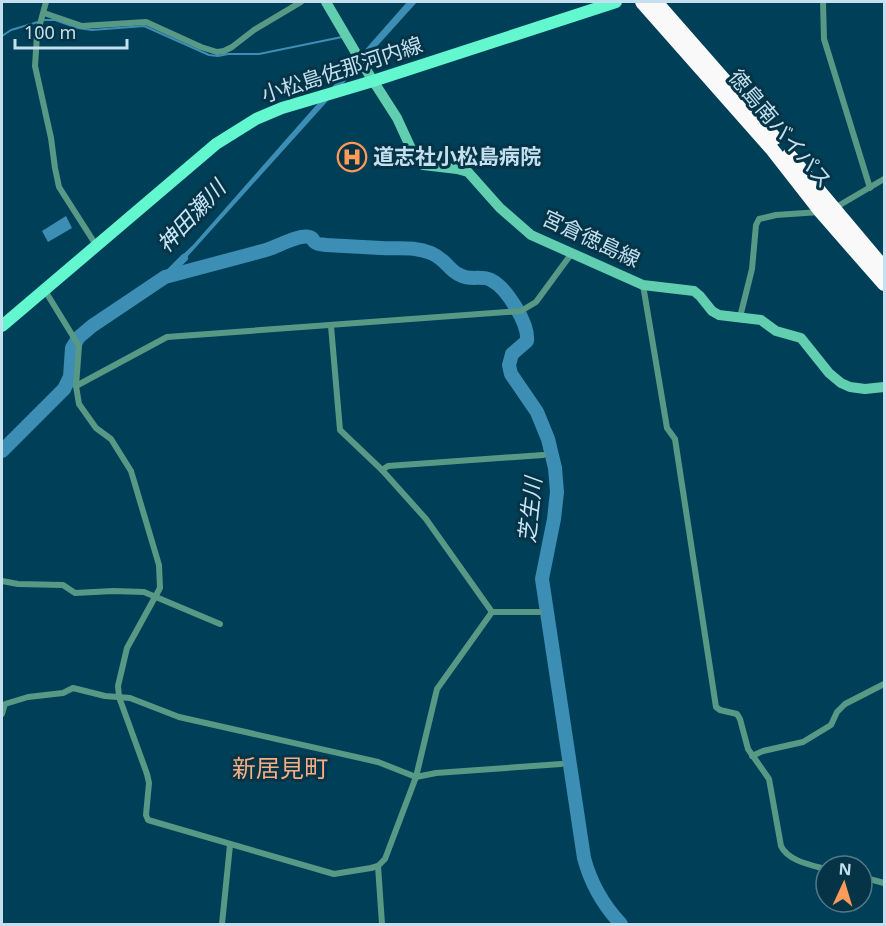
<svg xmlns="http://www.w3.org/2000/svg" width="886" height="926" font-family="'Noto Sans','Noto Sans JP',sans-serif">
<style>
.water{fill:#3c8eb5}
.lines{fill:none;stroke-linecap:round;stroke-linejoin:round}
.stream{stroke:#3c8eb5;stroke-width:2}
.canal{stroke:#3c8eb5;stroke-width:8}
.river{stroke:#3c8eb5;stroke-width:14}
.street{stroke:#589985;stroke-width:6}
.secondary{stroke:#60ceaf;stroke-width:10}
.primary{stroke:#63f7cf;stroke-width:12}
.highway{stroke:#f9f9f9;stroke-width:14}
.labels{text-anchor:middle;stroke-width:6;stroke-linejoin:round;paint-order:stroke}
.street-label{font-size:21px;fill:#c4e0ef;stroke:#063447}
.poi-label{font-size:21px;font-weight:bold;fill:#c4e0ef;stroke:#063447;text-anchor:start}
.water-label{font-size:22px;font-style:italic;fill:#c9e6f7;stroke:#063447}
.quarter-label{font-size:24px;fill:#f6af85;stroke:#063447}
</style>
<rect width="100%" height="100%" fill="#003f58"/>
<!-- water -->
<g class="water">
<polygon points="407,2 417,2 179,266 175,262 193,245"/>
<polygon points="66,216 72,228 48,242 42,231"/>
</g>
<g class="lines">
<!-- stream -->
<g class="stream">
<polyline points="43,20 55,20 78,28 92,30 144,26 209,55 218,56 228,54 259,54 342,37"/>
<polyline points="2,36 11,30 38,22"/>
</g>
<!-- canal -->
<polyline class="canal" points="165,277 184,258"/>
<!-- river -->
<path class="river" d="M2 451 64 389 70 377 72 348 79 337 92 326 165 277 266 250C277 247 299 234 309 237 316 239 310 239 316 243 319 245 323 244 326 245 345 246 363 247 381 248 399 249 414 246 431 253 447 260 448 270 460 275 470 281 481 275 491 280 507 288 529 324 527 341L512 354 509 365 511 374 537 412 548 439 555 468 557 492 554 519 542 579 584 858C591 884 602 904 621 924"/>
<!-- street -->
<g class="street">
<polyline points="46,2 37,35 35,66 51,138 55,168 59,187 96,245"/>
<polyline points="823,2 824,39 870,188"/>
<polyline points="44,13 82,26 146,22 201,47 217,52 224,51 232,47 254,30 301,2"/>
<polyline points="833,209 884,179"/>
<path d="M643 285 667 428 675 439 716 707 720 710 737 714 740 719 748 749 769 779 781 846C788 861 811 865 826 869"/>
<polyline points="44,289 79,346 76,386 79,404 96,428 111,439 131,471 159,565 160,588 127,648 118,686 119,697 147,774 149,783 146,815 148,820 334,874 371,868 378,866 385,859 416,777 437,689 492,612"/>
<polyline points="740,317 752,269 756,225 759,219 776,215 820,212"/>
<polyline points="331,326 340,430 382,470 426,519 492,612"/>
<polyline points="76,386 167,337 521,311 536,302 572,253"/>
<polyline points="382,470 388,466 543,455"/>
<polyline points="2,581 18,584 63,585 75,593 113,591 144,592 220,624"/>
<polyline points="492,612 539,612"/>
<polyline points="2,714 5,704 28,697 63,693 73,688 105,696 130,698 179,717 378,762 416,777 436,773 561,764"/>
<polyline points="752,756 763,751 803,742 831,725 837,712 845,704 884,684"/>
<polyline points="378,866 382,924"/>
<polyline points="862,877 884,883"/>
<polyline points="222,924 230,845"/>
</g>
<!-- secondary -->
<polyline class="secondary" points="326,2 363,65 397,118 415,157 423,165 457,169 468,172 500,208 531,235 643,285 694,291 700,296 712,311 719,315 761,320 776,331 801,338 829,373 841,383 850,387 865,389 884,387"/>
<!-- primary -->
<polyline class="primary" points="2,326 216,144 256,119 282,108 373,81 616,2"/>
<!-- highway -->
<g class="highway">
<polyline points="642,2 771,148 821,212 884,284"/>
<polyline points="656,2 775,138"/>
<polyline points="789,155 884,268"/>
</g>
</g>
<!-- icons -->
<defs>
<g id="hospital-ring" transform="scale(1.5)"><circle r="9.5" fill="#063447" stroke="#ff9b5a" stroke-width="1.5"/><path d="M-5-5h3v3.5h4V-5h3V5h-3V1.5h-4V5h-3Z" fill="#ff9b5a"/></g>
</defs>
<g fill-rule="evenodd">
<use href="#hospital-ring" x="352" y="157"/>
</g>
<g class="labels">
<!-- street labels -->
<g class="street-label">
<text transform="translate(342 70) rotate(-18)" y="7">小松島佐那河内線</text>
<text transform="translate(780 129) rotate(50)" y="7">徳島南バイパス</text>
<text transform="translate(591 239) rotate(25)" y="7">宮倉徳島線</text>
</g>
<!-- poi labels -->
<g class="poi-label">
<text x="373" y="164">道志社小松島病院</text>
</g>
<!-- water labels -->
<g class="water-label">
<text transform="translate(191 216) rotate(-47)" y="8">神田瀬川</text>
<text transform="translate(530 510) rotate(-84)" y="8">芝生川</text>
</g>
<!-- quarter labels -->
<g class="quarter-label">
<text x="280" y="777">新居見町</text>
</g>
</g>
<!-- border -->
<rect width="886" height="926" fill="none" stroke="#c4e0ef" stroke-width="6"/>
<!-- north arrow -->
<g transform="translate(844 884) rotate(4)"><circle r="28" fill="#063447" stroke="#52798a" stroke-width="1.5"/>
<path d="M0-4.5L10 22L0 15L-10 22Z" fill="#ff9b5a"/>
<text y="-9" font-size="16" font-weight="bold" text-anchor="middle" fill="#c4e0ef">N</text>
</g>
<!-- scale -->
<path d="M15 39v9h112v-9" fill="none" stroke="#c4e0ef" stroke-width="3"/>
<text x="24" y="39" font-size="18" fill="#c4e0ef" stroke="#063447" stroke-width="4.5" paint-order="stroke">100 m</text>
</svg>
